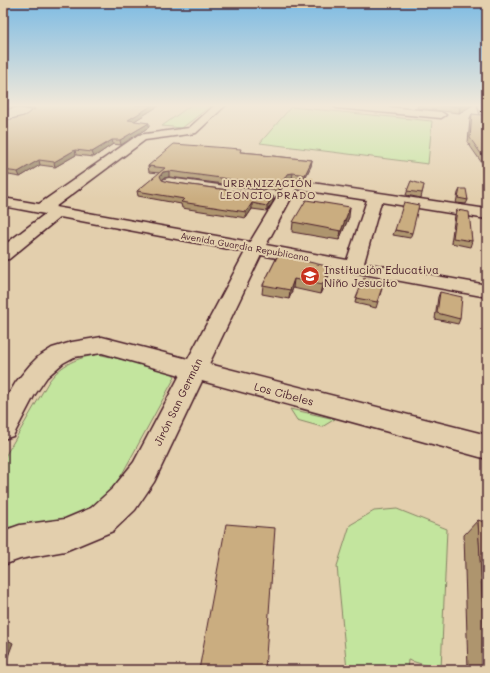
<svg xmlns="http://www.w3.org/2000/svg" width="490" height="673" font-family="Mali,sans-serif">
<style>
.green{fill:#c3e59e;stroke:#868264}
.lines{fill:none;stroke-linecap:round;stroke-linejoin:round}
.minor-casing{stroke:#4a1f2b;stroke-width:3}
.minor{fill:#e3cfad;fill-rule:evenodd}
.wall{fill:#ae956e;stroke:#4a1f2b}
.shaded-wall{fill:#8d795a;stroke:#4a1f2b}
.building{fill:#caad80;stroke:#4a1f2b}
.labels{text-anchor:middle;stroke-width:4;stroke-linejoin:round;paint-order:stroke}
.far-street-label{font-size:9px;fill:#4a1f2b;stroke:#e3cfad}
.far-neighbourhood-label{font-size:10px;letter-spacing:1px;fill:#4a1f2b;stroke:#e3cfad}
.poi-label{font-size:11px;fill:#4a1f2b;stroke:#e3cfad;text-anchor:start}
.street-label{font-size:11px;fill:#4a1f2b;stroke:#e3cfad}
</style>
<rect width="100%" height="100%" fill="#e3cfad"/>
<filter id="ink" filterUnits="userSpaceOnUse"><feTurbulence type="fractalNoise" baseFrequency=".025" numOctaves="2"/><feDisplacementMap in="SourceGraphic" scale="8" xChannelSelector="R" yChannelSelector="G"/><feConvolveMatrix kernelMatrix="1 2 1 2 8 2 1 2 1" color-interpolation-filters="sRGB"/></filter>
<g filter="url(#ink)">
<!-- green -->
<g class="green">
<polygon points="191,105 212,105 182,128 162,126"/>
<polygon points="291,107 432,121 428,164 260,143"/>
<path d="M97 354 171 370 175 377 121 476 109 494 98 506 69 520 3 528V460L49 381C63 363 76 359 97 354Z"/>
<polygon points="290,409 335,419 322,427 297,420"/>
<polygon points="397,509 447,529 441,670 408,660 407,670 347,670 337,566 350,525 374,511"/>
</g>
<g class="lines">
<!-- minor casing -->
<g class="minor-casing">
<g id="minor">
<path d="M215 105H226L196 133 145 140 55 207 250 242 285 184 287 181 292 180 487 209V219L381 202 364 263 487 285V297L261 255 209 364 487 435V459L202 381 154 482 135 510 113 531 65 551 20 559 3 565V531L20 525 65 519 91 508 113 488 134 462 180 375 102 353 74 357 63 363 47 377 34 396 13 436 3 439V404L16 382 30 365 38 357 52 348 72 342 102 337 188 359 245 252 60 217 9 259 3 260V246L45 214 3 206V198L39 204 138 135 189 128ZM296 189 367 200 347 260 266 245Z"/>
<polygon points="332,105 367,105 441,112 446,115 441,118 337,108"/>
<polygon points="478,105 487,105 487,122 482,119"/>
<path d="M15 108 30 110 35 113 25 119 3 124C3 112 3 111 15 108Z"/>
<polygon points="169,178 261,191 266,192 268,195 266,198 261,199 164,185 162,182 164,179"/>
</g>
</g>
<!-- minor -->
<use href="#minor" class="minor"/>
</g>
<!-- wall -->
<g class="wall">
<polygon points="3,105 160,105 134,121 149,127 121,145 113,144 94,157 76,155 55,167 40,165 20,177 3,174 3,121 24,116 33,111 30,109 15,107 5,110 3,114"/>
<polygon points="418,105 473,105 459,113 417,108"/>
<polygon points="472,114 487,118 487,166 484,166 468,143 470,118"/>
<polygon points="241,152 263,154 263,155 312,160 311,166 304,180 292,179 287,180 279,191 169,177 164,178 162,180 168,182 273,196 273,202 267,211 252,209 246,218 182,208 181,204 138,196 137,191 160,173 149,172 148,166"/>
<polygon points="411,181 424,185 421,198 406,195"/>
<polygon points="460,189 468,200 466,204 456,203 458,193"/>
<polygon points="457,210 472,241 470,247 451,243 455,215"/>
<polygon points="349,217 339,240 292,232 293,222"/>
<polygon points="395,230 412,233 410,238 393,235"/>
<polygon points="278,255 329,275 320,294 293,288 289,299 262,294 263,285"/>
<polygon points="384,282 376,308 355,303 356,298"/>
<polygon points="440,292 460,319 458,324 435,319 438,297"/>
<polygon points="478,520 487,670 468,670 464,535"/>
</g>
<!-- shaded-wall -->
<g class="shaded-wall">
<polygon points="6,105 15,105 15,107 5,110 3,114 3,107 4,106"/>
<polygon points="153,105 160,105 128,125 128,120"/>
<polygon points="465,105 473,105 459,113 460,107"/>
<polygon points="149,123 149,127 121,145 120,140"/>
<polygon points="112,140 113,144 94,157 92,152"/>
<polygon points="75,150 76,155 55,167 54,162"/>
<polygon points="39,160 40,165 20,177 18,172"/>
<polygon points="312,160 311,166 304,180 305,175"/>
<polygon points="169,171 169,177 164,178 161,181 160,176 163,172"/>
<polygon points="293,173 292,179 287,180 279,191 280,186 287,174"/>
<polygon points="273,196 273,202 267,211 267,206"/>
<polygon points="252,203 252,209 246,218 246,212"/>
<polygon points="350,207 349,217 339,240 341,231"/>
<polygon points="331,267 329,275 320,294 322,285"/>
<polygon points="294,279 293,288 289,299 290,290"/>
<polygon points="3,637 13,643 3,670"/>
</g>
<!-- building -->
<g class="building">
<polygon points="30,105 153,105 128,120 149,123 120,140 112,140 92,152 75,150 54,162 39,160 18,172 3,170 3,121 24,116 35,109"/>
<polygon points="440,105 465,105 460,107"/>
<polygon points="472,114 482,115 487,118 487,161 486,161 470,138"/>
<polygon points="174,144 241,149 240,152 263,154 262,155 312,160 305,175 293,173 287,174 280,186 169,171 163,172 160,176 162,180 168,182 273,196 267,206 252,203 246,212 181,202 184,199 137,191 165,168 148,166"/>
<polygon points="411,181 424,185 422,193 407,191"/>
<polygon points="460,189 466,189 468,200 458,198"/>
<polygon points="306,200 350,207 341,231 293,222"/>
<polygon points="404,202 419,205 412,233 395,230"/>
<polygon points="457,210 469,212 472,241 453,238"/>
<polygon points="278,255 331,267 322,285 294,279 290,290 263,285"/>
<polygon points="364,278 384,282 377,302 356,298"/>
<polygon points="440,292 462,297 460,319 437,313"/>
<polygon points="478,520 487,523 487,670 486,670"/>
<polygon points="226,524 275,528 265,670 199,670"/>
</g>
</g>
<!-- sky -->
<linearGradient id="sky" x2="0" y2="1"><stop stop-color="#7dbbe3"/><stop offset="0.53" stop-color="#f2e9da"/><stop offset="1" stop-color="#f2e9da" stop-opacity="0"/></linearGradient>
<rect width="490" height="199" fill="url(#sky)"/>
<!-- icons -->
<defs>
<g id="school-disc" transform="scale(1)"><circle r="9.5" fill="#c8321e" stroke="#e3cfad"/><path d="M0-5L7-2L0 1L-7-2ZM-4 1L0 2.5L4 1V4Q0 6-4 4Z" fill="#fff"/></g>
</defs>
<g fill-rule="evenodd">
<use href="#school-disc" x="310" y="276"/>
</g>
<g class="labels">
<!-- far-street labels -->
<g class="far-street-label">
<text transform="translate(245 247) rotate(10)" y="3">Avenida Guardia Republicana</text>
</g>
<!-- far-neighbourhood labels -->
<g class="far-neighbourhood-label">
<text x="268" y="187">URBANIZACIÓN<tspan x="268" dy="12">LEONCIO PRADO</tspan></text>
</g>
<!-- poi labels -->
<g class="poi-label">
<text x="324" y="274">Institución Educativa<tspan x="324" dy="13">Niño Jesucito</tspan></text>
</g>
<!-- street labels -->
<g class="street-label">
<text transform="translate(284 394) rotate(15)" y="4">Los Cibeles</text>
<text transform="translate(178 402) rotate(-64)" y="4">Jirón San Germán</text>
</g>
</g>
<!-- margin -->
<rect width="490" height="673" fill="none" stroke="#e3cfad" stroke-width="16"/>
<rect x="8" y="8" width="474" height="657" fill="none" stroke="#4a1f2b" stroke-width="1.5" filter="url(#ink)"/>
</svg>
